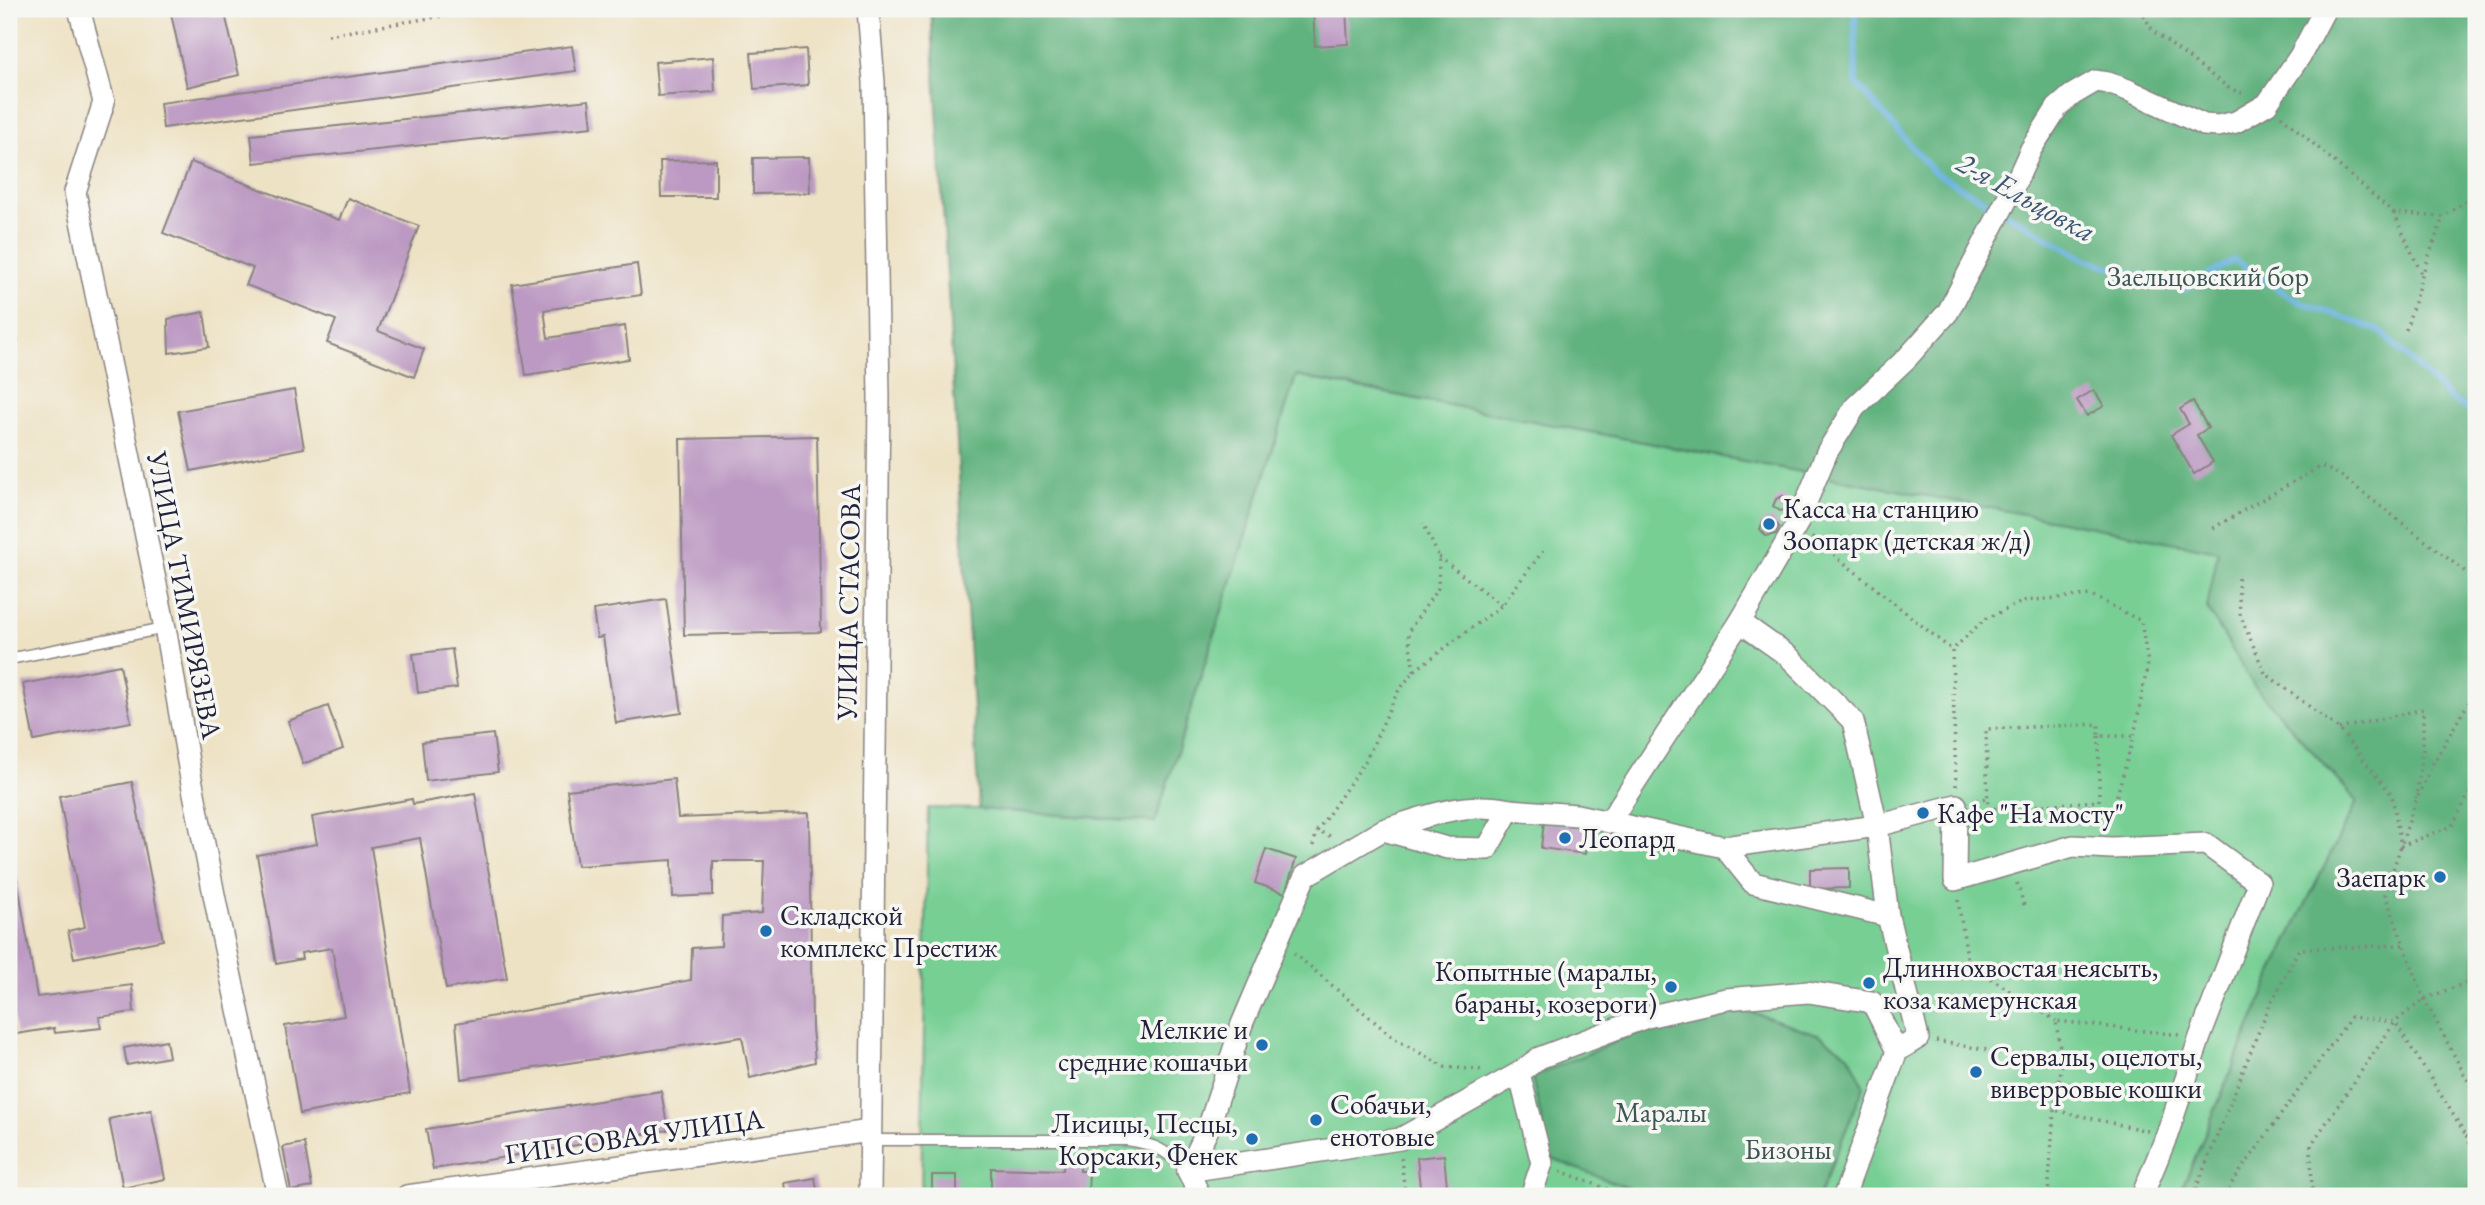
<svg xmlns="http://www.w3.org/2000/svg" width="2485" height="1205" font-family="'EB Garamond',serif">
<style>
.green{fill:#77cf94;stroke:#4c7868;stroke-width:2}
.forest{fill:#61b27e;stroke:#426a5c;stroke-width:2}
.lines{fill:none;stroke-linecap:round;stroke-linejoin:round}
.stream{stroke:#67b1df;stroke-width:6}
.building{fill:#bc99c2}
.lane-casing{stroke:#888280;stroke-width:13}
.street-casing{stroke:#888280;stroke-width:24}
.path{stroke:#888280;stroke-width:3.5;stroke-dasharray:2 5;stroke-linecap:butt}
.lane{stroke:#fff;stroke-width:10}
.street{stroke:#fff;stroke-width:21}
.poi-dot{fill:#1f6fb2;stroke:#f6f6f2;stroke-width:2.5}
.labels{text-anchor:middle;stroke-width:7;stroke-linejoin:round;paint-order:stroke}
.park-label{font-size:28px;fill:#3c5656;stroke:#f6f6f2}
.poi-label{font-size:28px;fill:#22223b;stroke:#f6f6f2;text-anchor:start}
.street-label{font-size:28px;fill:#22223b;stroke:#f6f6f2}
.water-label{font-size:30px;font-style:italic;fill:#3a5474;stroke:#f6f6f2}
</style>
<rect width="100%" height="100%" fill="#f6f6f2"/>
<filter id="ink" filterUnits="userSpaceOnUse"><feTurbulence type="fractalNoise" baseFrequency=".0143" numOctaves="2"/><feDisplacementMap in="SourceGraphic" scale="14" xChannelSelector="R" yChannelSelector="G"/><feConvolveMatrix kernelMatrix="1 2 1 2 8 2 1 2 1" color-interpolation-filters="sRGB"/></filter>
<filter id="wash" filterUnits="userSpaceOnUse"><feTurbulence type="fractalNoise" baseFrequency=".00686" numOctaves="4" result="noise"/><feDisplacementMap in="SourceGraphic" scale="28" xChannelSelector="R" yChannelSelector="G"/><feGaussianBlur stdDeviation="1.57" result="paint"/><feColorMatrix in="noise" values="0 0 0 0 0 0 0 0 0 0 0 0 0 0 0 0 0 1.4 0 .05"/><feComposite in="paint" operator="in"/></filter>
<g filter="url(#wash)">
<rect width="100%" height="100%" fill="#eee2c4"/>
<!-- green -->
<polygon class="green" points="1296,376 2219,551 2207,608 2254,686 2357,801 2279,958 2179,1196 921,1196 928,808 979,809 1155,822"/>
<!-- forest -->
<g class="forest">
<polygon points="931,9 2476,9 2476,1196 2179,1196 2279,958 2357,801 2254,686 2207,608 2218,551 1296,376 1155,822 979,809"/>
<polygon points="1746,1010 1820,1035 1850,1056 1864,1086 1819,1196 1705,1196 1698,1194 1692,1196 1648,1196 1550,1158 1532,1077 1669,1019"/>
</g>
<g class="lines">
<!-- stream -->
<polyline class="stream" points="1855,9 1856,83 1933,171 2085,259 2184,290 2234,260 2295,300 2380,331 2451,399 2476,415"/>
</g>
<g id="blocks">
<!-- building -->
<g class="building">
<polygon points="170,9 224,9 239,75 187,87"/>
<polygon points="1313,9 1346,9 1348,44 1315,46"/>
<polygon points="572,46 576,71 163,128 160,103"/>
<polygon points="806,49 808,85 754,89 751,53"/>
<polygon points="713,57 715,92 658,96 655,62"/>
<polygon points="589,100 592,127 254,163 251,135"/>
<polygon points="809,157 810,193 753,194 753,158"/>
<polygon points="716,160 716,197 661,197 660,161"/>
<polygon points="191,162 339,220 348,198 419,226 378,331 424,349 414,377 327,343 336,320 246,285 253,268 163,233"/>
<polygon points="637,264 641,295 544,310 548,338 625,326 629,359 526,375 512,284"/>
<polygon points="9,305 18,341 9,343"/>
<polygon points="204,312 209,347 169,353 168,319"/>
<polygon points="294,390 304,448 191,471 178,411"/>
<polygon points="2094,390 2104,406 2087,416 2077,400"/>
<polygon points="2193,401 2208,428 2197,435 2213,462 2194,474 2171,435 2189,424 2180,409"/>
<polygon points="817,436 821,632 684,635 680,439"/>
<polygon points="1783,496 1790,503 1788,509 1780,511 1773,506 1776,499"/>
<polygon points="1772,518 1779,527 1776,534 1766,536 1760,529 1763,521"/>
<polygon points="666,599 682,713 616,723 603,637 597,638 593,610"/>
<polygon points="452,649 457,688 418,693 413,654"/>
<polygon points="120,665 131,722 34,741 23,684"/>
<polygon points="328,706 343,749 303,764 288,721"/>
<polygon points="493,734 498,772 426,781 422,742"/>
<polygon points="674,779 678,818 809,813 812,1028 815,1062 750,1078 742,1037 461,1079 456,1023 691,980 692,948 721,946 722,916 762,913 764,861 713,861 713,895 673,897 672,860 577,866 567,790"/>
<polygon points="132,782 163,940 74,958 68,931 85,927 59,796"/>
<polygon points="475,793 507,978 446,989 420,838 371,847 410,1093 300,1114 285,1026 344,1016 332,948 301,953 302,959 276,964 257,855 317,844 312,817 412,799 413,804"/>
<polygon points="1544,822 1589,828 1585,854 1541,848"/>
<polygon points="1266,849 1296,859 1285,893 1255,883"/>
<polygon points="14,860 37,997 132,985 134,1012 99,1017 101,1028 55,1033 54,1028 16,1034 11,1001 9,1002 9,861"/>
<polygon points="1849,868 1849,888 1810,889 1810,869"/>
<polygon points="166,1040 169,1057 127,1065 124,1048"/>
<polygon points="661,1091 668,1130 433,1169 426,1129"/>
<polygon points="151,1110 165,1179 123,1188 109,1119"/>
<polygon points="304,1143 312,1187 291,1191 283,1147"/>
<polygon points="1444,1155 1447,1186 1420,1187 1417,1158"/>
<polygon points="1064,1160 1080,1160 1080,1171 1089,1171 1088,1196 991,1196 991,1168 1063,1170"/>
<rect x="932" y="1175" width="25" height="21"/>
<polygon points="815,1178 818,1196 787,1196 785,1183"/>
</g>
</g>
</g>
<g filter="url(#ink)">
<use href="#blocks" fill-opacity="0" stroke="#888280" stroke-width="2"/>
<g class="lines">
<!-- lane casing -->
<g class="lane-casing">
<g id="lane">
<polyline points="9,659 165,628"/>
<path d="M870 1140H1126C1157 1144 1166 1151 1188 1171"/>
</g>
</g>
<!-- street casing -->
<g class="street-casing">
<g id="street">
<polyline points="79,9 104,102 75,192 166,633 190,773 221,930 278,1196"/>
<polyline points="868,9 874,82 879,398 870,1196"/>
<polyline points="1740,622 1788,656 1853,721 1877,826 1888,916"/>
<polyline points="1509,810 1577,815 1724,847 1753,883 1888,916 1918,1038 1897,1051 1844,1196"/>
<polyline points="1609,822 1740,622 1797,524 1827,452 1855,407 1907,358 1948,312 2015,184 2031,149 2057,108 2072,95 2096,81 2108,83 2128,90 2204,125 2218,126 2236,122 2267,104 2300,56 2325,9"/>
<polyline points="1724,847 1877,826 1956,805 1955,880 2073,846 2112,848 2206,844 2259,883 2200,1037 2167,1135 2142,1196"/>
<path d="M1188 1171 1208 1129 1242 1024 1305 876 1383 830 1447 848 1487 849 1509 810C1465 800 1425 817 1383 830"/>
<polyline points="1188,1171 1400,1139 1519,1073"/>
<polyline points="1188,1171 1200,1196"/>
<polyline points="407,1196 870,1131"/>
<polyline points="1531,1196 1542,1163 1519,1073 1539,1058 1647,1017 1726,999 1808,992 1872,1002 1897,1051"/>
</g>
</g>
<!-- path -->
<g class="path">
<polyline points="2140,9 2153,31 2230,89 2242,93"/>
<polyline points="328,35 466,12 473,9"/>
<polyline points="2281,116 2394,213 2443,217 2473,196 2476,190"/>
<polyline points="2394,213 2421,273"/>
<polyline points="2406,330 2422,275 2443,217"/>
<polyline points="2213,528 2321,466 2340,475 2476,580"/>
<polyline points="1812,537 1952,650"/>
<polyline points="1439,557 1501,605"/>
<polyline points="2238,578 2240,615 2265,673 2339,729 2392,795 2401,846 2452,826 2470,792 2476,790"/>
<polyline points="1414,671 1408,632 1438,588 1439,557 1423,523"/>
<polyline points="2476,690 2433,763 2415,803 2385,894 2424,999 2476,1096"/>
<polyline points="2339,729 2423,709 2423,750 2416,798"/>
<polyline points="2099,736 2099,801 1988,809 1986,729 2099,724 2099,736 2134,736"/>
<polyline points="1956,786 1952,650 1985,619 2024,601 2091,595 2141,621 2148,663 2134,736 2108,826"/>
<polyline points="1976,800 1988,798"/>
<polyline points="1330,836 1317,831 1366,760 1397,693 1414,671 1501,606 1543,551"/>
<polyline points="1313,846 1317,831"/>
<polyline points="2017,883 2024,905"/>
<polyline points="1958,900 1968,963 2056,1021"/>
<polyline points="1294,953 1395,1039 1445,1067 1482,1070"/>
<polyline points="1936,1041 2062,1063"/>
<polyline points="2476,1126 2466,1135 2476,1157"/>
<polyline points="2148,1131 2054,1110 2062,1063 2056,1021 2180,1035"/>
<polyline points="1401,1158 1405,1194"/>
<polyline points="1560,1171 1626,1196"/>
<polyline points="1384,1196 1395,1193 1410,1196"/>
<polyline points="2048,1196 2054,1110"/>
<polyline points="2193,1196 2267,1011 2299,949 2403,945"/>
<polyline points="2226,1196 2232,1183 2351,1017 2395,1022 2466,1135"/>
<polyline points="2312,1196 2311,1145 2395,1022 2424,999 2476,979"/>
</g>
<!-- lane -->
<use href="#lane" class="lane"/>
<!-- street -->
<use href="#street" class="street"/>
</g>
</g>
<!-- markers -->
<g class="poi-dot">
<circle cx="1769" cy="524" r="7"/>
<circle cx="1923" cy="813" r="7"/>
<circle cx="1565" cy="838" r="7"/>
<circle cx="2440" cy="877" r="7"/>
<circle cx="766" cy="931" r="7"/>
<circle cx="1869" cy="983" r="7"/>
<circle cx="1671" cy="987" r="7"/>
<circle cx="1262" cy="1045" r="7"/>
<circle cx="1976" cy="1072" r="7"/>
<circle cx="1316" cy="1120" r="7"/>
<circle cx="1252" cy="1139" r="7"/>
</g>
<g class="labels">
<!-- park labels -->
<g class="park-label">
<text x="2208" y="286">Заельцовский бор</text>
<text x="1661" y="1122">Маралы</text>
<text x="1788" y="1159">Бизоны</text>
</g>
<!-- poi labels -->
<g class="poi-label">
<text x="1783" y="518">Касса на станцию<tspan x="1783" dy="32">Зоопарк (детская ж/д)</tspan></text>
<text x="1937" y="823">Кафе "На мосту"</text>
<text x="1579" y="848">Леопард</text>
<text x="2426" y="887" text-anchor="end">Заепарк</text>
<text x="780" y="925">Складской<tspan x="780" dy="32">комплекс Престиж</tspan></text>
<text x="1883" y="977">Длиннохвостая неясыть,<tspan x="1883" dy="32">коза камерунская</tspan></text>
<text x="1657" y="981" text-anchor="end">Копытные (маралы,<tspan x="1657" dy="32">бараны, козероги)</tspan></text>
<text x="1248" y="1039" text-anchor="end">Мелкие и<tspan x="1248" dy="32">средние кошачьи</tspan></text>
<text x="1990" y="1066">Сервалы, оцелоты,<tspan x="1990" dy="32">виверровые кошки</tspan></text>
<text x="1330" y="1114">Собачьи,<tspan x="1330" dy="32">енотовые</tspan></text>
<text x="1238" y="1133" text-anchor="end">Лисицы, Песцы,<tspan x="1238" dy="32">Корсаки, Фенек</tspan></text>
</g>
<!-- street labels -->
<g class="street-label">
<text transform="translate(185 595) rotate(79)" y="10">УЛИЦА ТИМИРЯЗЕВА</text>
<text transform="translate(848 602) rotate(-89)" y="10">УЛИЦА СТАСОВА</text>
<text transform="translate(634 1136) rotate(-8)" y="10">ГИПСОВАЯ УЛИЦА</text>
</g>
<!-- water labels -->
<g class="water-label">
<text transform="translate(2026 197) rotate(29)" y="10">2-я Ельцовка</text>
</g>
</g>
<!-- margin -->
<rect width="2485" height="1205" fill="none" stroke="#f6f6f2" stroke-width="35"/>
</svg>
